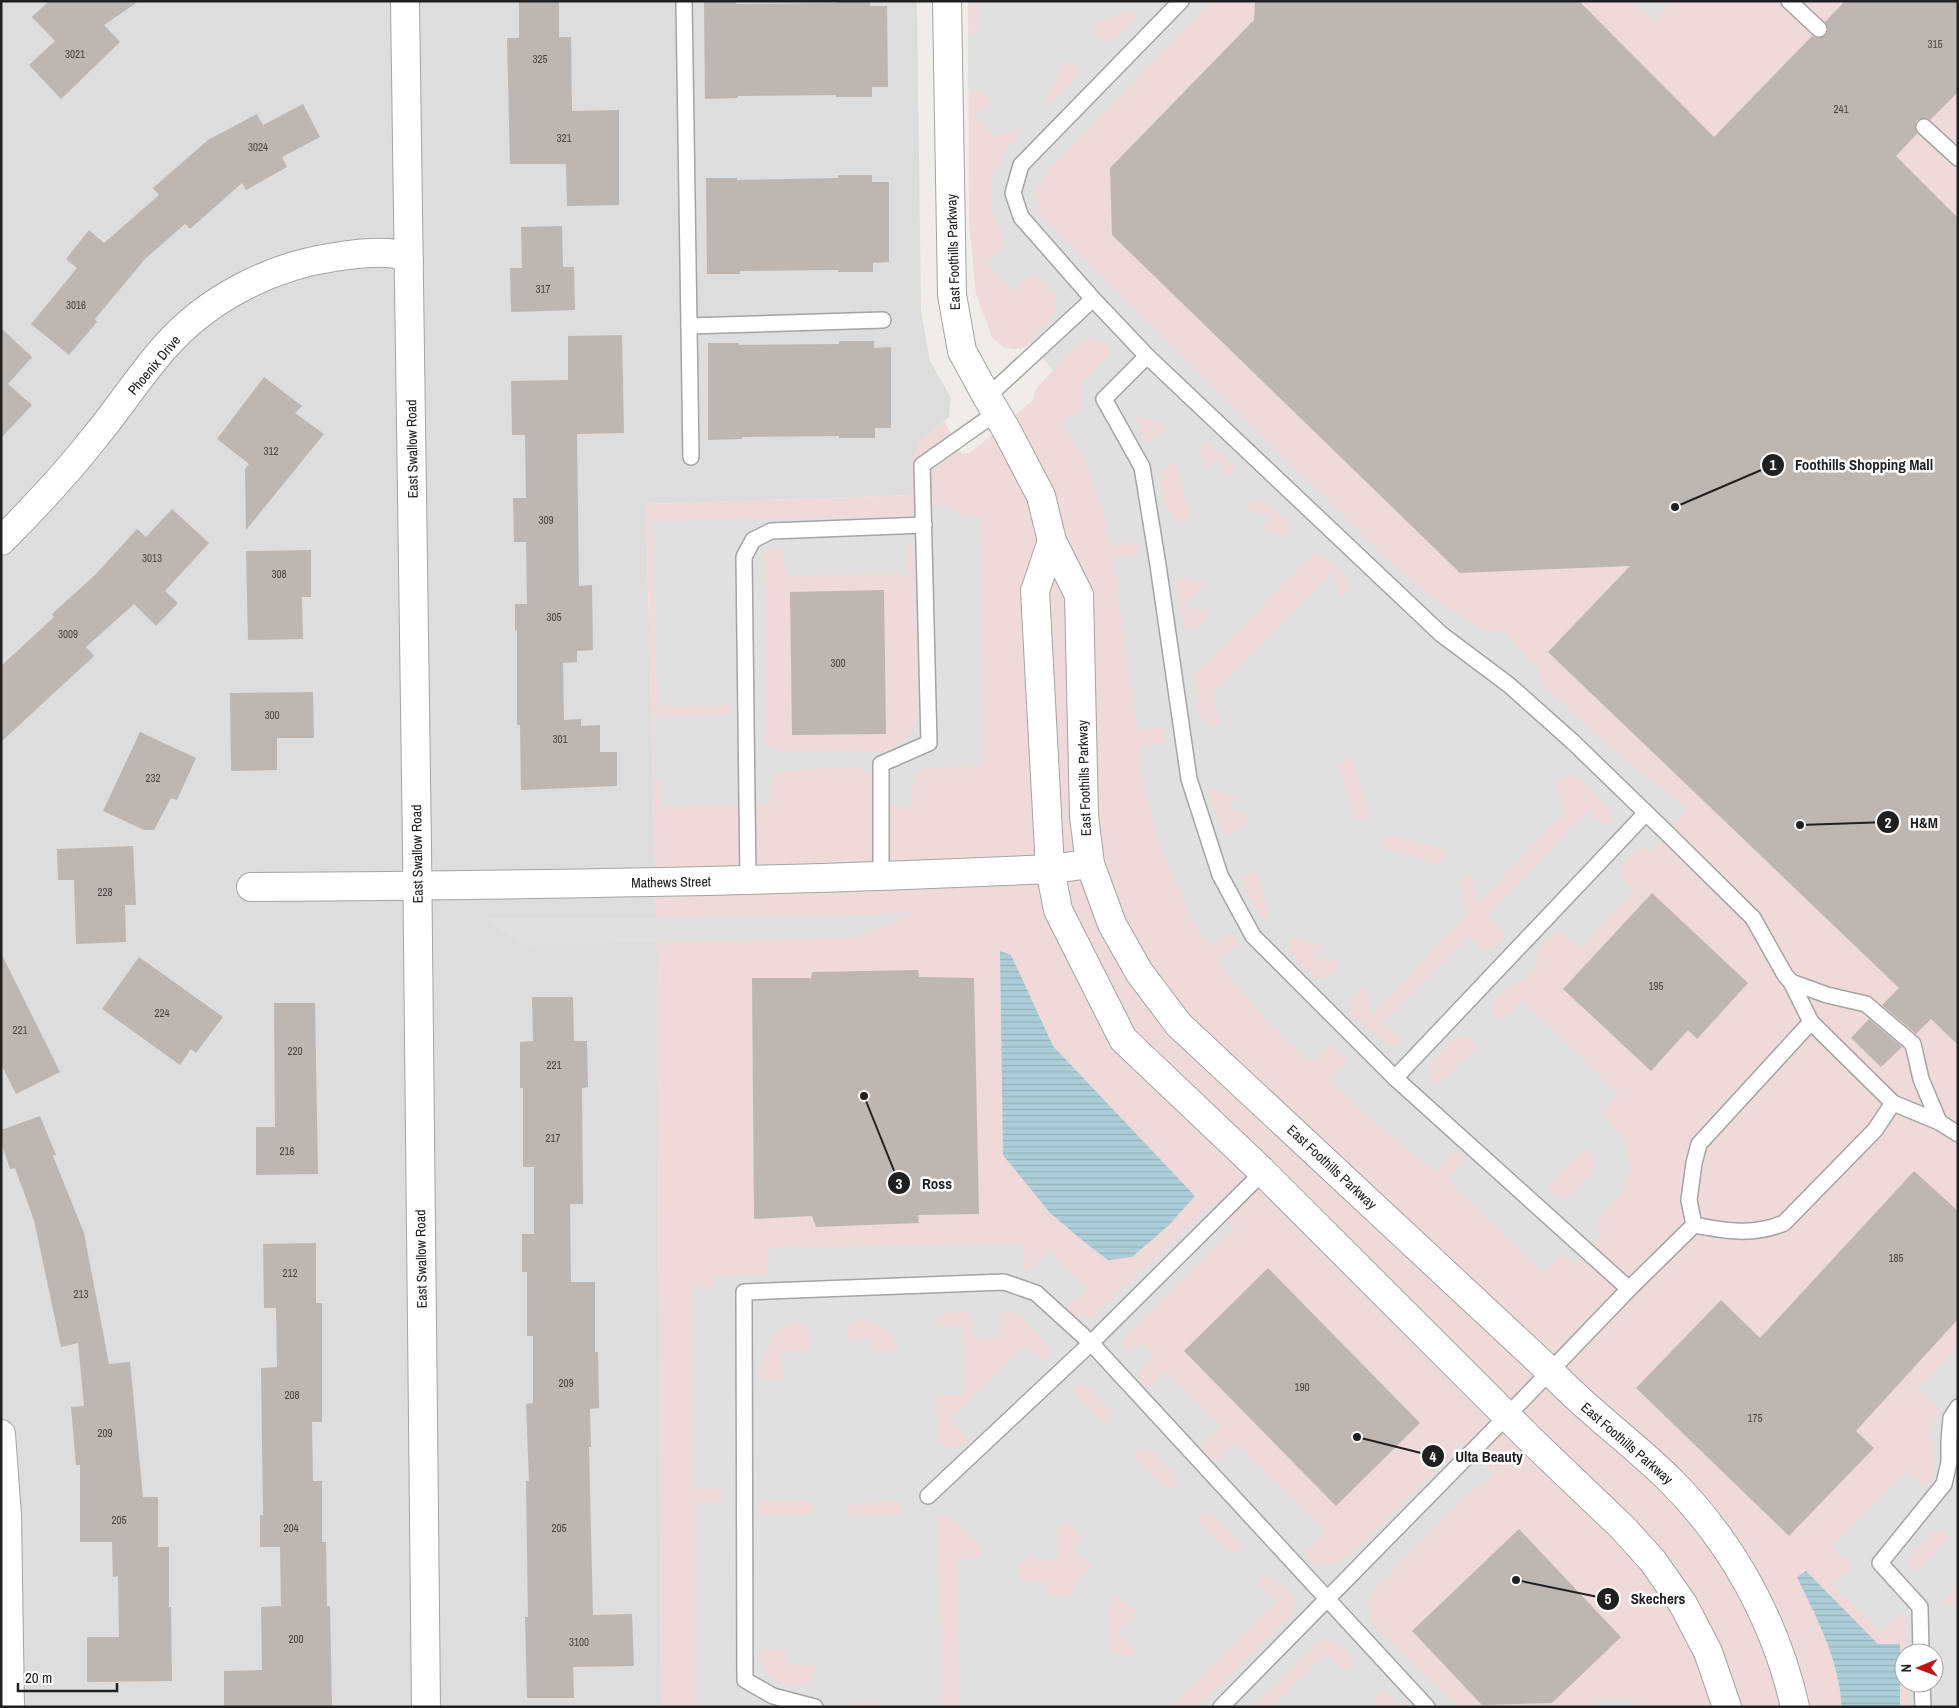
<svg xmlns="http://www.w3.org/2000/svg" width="1959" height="1708" font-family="'Archivo Narrow',sans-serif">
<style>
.residential{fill:#dedddd}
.commercial{fill:#efdad9;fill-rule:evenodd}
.parking{fill:#e0e0e0;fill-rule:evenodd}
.water{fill:url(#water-rules)}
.building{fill:#bdb6b1}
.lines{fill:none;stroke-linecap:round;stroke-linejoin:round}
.lane-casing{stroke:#a4a4a4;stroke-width:18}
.street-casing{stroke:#a4a4a4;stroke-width:30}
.lane{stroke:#fff;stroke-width:15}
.street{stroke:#fff;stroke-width:28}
.labels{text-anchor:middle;stroke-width:5;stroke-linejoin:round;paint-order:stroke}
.number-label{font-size:11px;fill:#474644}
.street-label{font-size:14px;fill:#202020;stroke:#fff}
.leader{fill:none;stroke:#202020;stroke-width:2}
.callout-dot{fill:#202020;stroke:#fff;stroke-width:2}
.mark-label{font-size:15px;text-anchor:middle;font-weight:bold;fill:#fff}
.callout-label{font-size:15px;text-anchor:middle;font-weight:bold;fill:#202020;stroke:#fff;stroke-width:5;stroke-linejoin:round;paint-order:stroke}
</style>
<defs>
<pattern id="water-rules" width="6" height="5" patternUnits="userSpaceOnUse" patternTransform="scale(1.25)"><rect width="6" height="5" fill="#acced9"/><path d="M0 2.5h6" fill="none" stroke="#94b1ba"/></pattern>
</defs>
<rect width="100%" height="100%" fill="#f0ede8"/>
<!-- residential -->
<polygon class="residential" points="1,1 917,1 921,311 930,361 951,398 949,417 920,441 912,463 912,495 646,504 657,952 661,1707 1,1707"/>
<!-- commercial -->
<path class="commercial" d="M968 1H1958V1707H661L657 952 646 504 912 495V463L920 441 944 421 962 454 970 453 1032 401 1036 389 1053 370 1030 343 1025 347 1015 349 1003 347 992 337 976 294 969 223ZM1904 1653H1934V1683H1904Z"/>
<!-- parking -->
<g class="parking">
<path d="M979 1H1212L1051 166 1038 184 1035 199 1039 214 1387 559 1433 598 1487 633 1504 632 1538 668 1544 686 1614 750 1687 809 1652 851 1642 848 1633 853 1619 869 1620 876 1634 891 1579 949 1562 931 1554 934 1537 950 1538 962 1517 985H1510L1495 998 1492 1011 1502 1021 1523 1000 1618 1094 1601 1113 1622 1136 1629 1160 1628 1178 1618 1197 1599 1217 1596 1227 1600 1237 1575 1265 1566 1254 1560 1256 1545 1273 1448 1180 1463 1163 1464 1158 1460 1153 1456 1151 1450 1154 1436 1171 1375 1123 1330 1080 1346 1064 1347 1060 1332 1045H1328L1311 1063 1264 1017 1234 982 1217 958 1237 946 1238 941 1234 934H1229L1210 946 1192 919 1158 840 1142 775 1140 746 1166 744 1165 727 1138 730 1113 558 1138 555 1139 549 1136 542 1110 545 1103 509 1086 464 1062 421 1081 409 1083 403 1082 386 1084 380 1111 353 1109 344 1091 337 1079 342 1053 370 1030 343 1052 317 1057 308 1056 295 1035 274 1029 276 1014 291 985 264 1004 245 1005 240 992 211V180L1005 151 1020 136V131L1017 129 994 136 974 114 987 109 990 105V99L975 88 968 92V33L974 35 979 31ZM1127 11H1135L1136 17 1110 44 1097 36 1094 25ZM1069 62 1076 66 1079 75 1048 105 1044 102 1063 64ZM1138 416 1164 423 1165 428 1149 442 1145 441 1135 418ZM1203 442H1209L1236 469 1232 478 1227 476 1217 458 1206 470 1200 451ZM1171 462 1177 466 1191 514 1188 521 1179 522 1171 517 1165 505 1159 482 1164 467ZM1256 499 1264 500 1287 520 1289 532 1283 537 1262 528 1275 517 1246 510 1247 504ZM1315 553 1324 555 1348 578 1349 587 1346 594 1340 599 1333 571 1213 694 1220 722 1219 725 1212 726 1199 717 1194 675ZM1183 577 1208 583 1184 606 1205 611 1208 616 1203 623 1193 629 1184 625 1176 587 1177 580ZM1347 757 1353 760 1369 813 1363 821 1358 822 1354 817 1340 767ZM1568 775 1578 776 1608 808 1614 818 1613 824 1603 825 1589 809 1487 916 1505 932V937L1486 953 1469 936 1383 1023 1400 1038 1401 1043 1396 1047 1387 1045 1352 1015 1350 1005 1352 997 1360 988 1365 989 1372 1015 1466 914 1459 883 1465 876H1472L1478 904 1565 811 1556 784 1558 780ZM1214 789 1238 798 1227 809 1249 814V820L1239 830 1229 835 1223 833 1208 793ZM1389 835 1444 849 1445 855 1442 860 1435 864 1384 848 1382 844ZM1254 871 1259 873 1269 917 1267 920 1262 918 1244 889V877ZM1294 937 1323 945 1311 956 1338 961V965L1335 972 1323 978H1315L1291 953 1288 943 1290 939ZM1466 1036 1475 1043 1477 1048 1440 1084 1432 1081 1429 1072 1431 1064 1453 1038ZM1583 1150 1590 1151 1595 1163 1591 1174 1567 1198 1555 1196 1548 1187Z"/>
<polygon points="1632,1 1672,1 1655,21"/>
<path d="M950 505 955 512 962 516H980L983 766 926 768 917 773 913 784 912 806H875L874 780 861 767 782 770 772 778 769 786V805L661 806 660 782 655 779 654 717 731 715V705L658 706 651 521 906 517 913 514 914 506ZM906 545H911L913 548 918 700 917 716 913 731 899 745 884 752 774 751 766 744 764 550 779 549 783 553 786 576 907 574Z"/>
<polygon points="913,912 854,938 525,945 482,919 837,916"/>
<path d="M1211 1204 1234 1228 1121 1341 1122 1348 1126 1351 1133 1350 1140 1343 1153 1357 1137 1374V1383L1142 1389 1151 1386 1165 1370 1220 1425 1204 1443 1202 1450 1209 1458 1216 1461 1235 1442 1325 1530 1305 1554 1307 1559 1317 1564 1336 1565 1357 1549 1453 1454 1460 1439 1494 1475 1469 1492 1372 1592 1368 1605 1372 1624 1459 1707H1401L1388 1692 1381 1691 1376 1696 1375 1702 1380 1707H1272L1327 1653 1343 1671 1351 1669 1352 1660 1348 1651 1337 1643 1327 1639 1317 1643 1252 1707H1197L1293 1612 1295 1600 1288 1590 1270 1576 1262 1577 1259 1584 1277 1602 1170 1707H960L956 1558 976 1559 982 1555 981 1548 952 1518 945 1515 938 1520V1536L942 1699 944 1707H877L876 1703H852V1707L696 1705 695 1503 722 1502 723 1495 721 1488 694 1489 693 1288 714 1287 717 1281 713 1276 768 1275V1248L1023 1244V1269L1029 1271 1050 1251 1087 1290 1069 1306V1312L1076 1316 1092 1317 1103 1308ZM969 1311 972 1315V1338L1001 1337 1000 1314 1009 1311 1017 1313 1042 1338 1051 1351V1356L1046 1361 1023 1348 949 1419 968 1439 964 1445 955 1448 946 1447 938 1442 936 1397 945 1394H964L963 1325H938L936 1320 944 1313ZM861 1319 877 1324 892 1336 899 1351 873 1352V1339L849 1340 846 1337 850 1324ZM789 1323H804L810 1332V1351L781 1352 783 1379 758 1380 757 1374 773 1336ZM1079 1386H1088L1112 1412 1110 1424 1106 1426 1074 1394 1073 1388ZM1145 1449 1154 1453 1173 1472 1176 1482 1175 1488 1167 1490 1134 1455 1137 1450ZM808 1501 814 1505 811 1515H760L758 1511 759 1505 762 1502ZM898 1501 903 1507 900 1516 850 1514 847 1510 850 1504ZM1206 1512 1214 1515 1240 1541V1546L1237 1553 1230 1554 1198 1519 1199 1516ZM1068 1522 1083 1539 1074 1548 1092 1567 1075 1585 1073 1594 1070 1596H1047V1582H1024L1020 1581 1019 1577 1020 1565 1031 1553 1033 1554V1561L1057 1560V1528L1062 1523ZM1118 1597 1139 1613 1118 1633 1135 1650 1133 1657 1114 1654 1110 1648 1109 1607 1113 1600ZM763 1649H787V1664L815 1665 817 1669 811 1681 799 1685 787 1686 770 1677 760 1659V1652Z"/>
<path d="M1958 1346V1584L1944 1602 1947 1605H1958V1707H1909V1683H1934V1653H1908L1906 1616 1899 1614 1881 1631 1833 1586 1850 1569 1851 1564 1832 1547 1907 1470 1922 1484H1927L1932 1479 1934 1457 1931 1430 1939 1408 1918 1388ZM1942 1531 1948 1533V1539L1917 1571 1911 1570 1909 1559 1932 1534Z"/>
<rect x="1597" y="1699" width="36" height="8"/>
</g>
<!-- water -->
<g class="water">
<polygon points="1000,951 1011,955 1053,1046 1195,1196 1168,1226 1132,1257 1108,1260 1088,1245 1050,1213 1003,1155"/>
<path d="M1806 1571 1878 1644H1900V1707H1842C1838 1657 1818 1621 1797 1577Z"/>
</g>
<!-- building -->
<g class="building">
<polygon points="49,1 139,1 104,25 120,42 61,99 29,65 55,41 32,17"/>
<polygon points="519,1 559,1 559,37 571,37 572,111 619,110 619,205 567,206 566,164 510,164 507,38 519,38"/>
<polygon points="836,1 870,1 870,6 887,6 888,87 872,87 872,97 836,97 836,95 738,96 738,98 705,99 704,2 736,2 736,4 836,3"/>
<polygon points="1255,1 1579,1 1714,137 1812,36 1817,38 1825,36 1828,31 1825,22 1845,1 1958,1 1958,92 1930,120 1926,118 1917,120 1915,125 1917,134 1896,156 1958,218 1958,1045 1931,1019 1916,1034 1882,1005 1899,988 1548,652 1630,566 1460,573 1112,235 1110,168 1254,20"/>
<polygon points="303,104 320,137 282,157 287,167 246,190 242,183 190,229 185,224 145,259 95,319 97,322 69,355 31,324 77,268 66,259 89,230 104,243 159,195 153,188 208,140 257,114 263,125"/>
<polygon points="838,175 872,175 872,182 889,182 889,262 873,263 873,272 838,272 838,270 740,271 740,274 707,274 706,178 737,178 737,180 838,178"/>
<polygon points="562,226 563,267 574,267 575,310 511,312 510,268 522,268 521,227"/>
<polygon points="1,328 32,357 8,384 32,405 1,438"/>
<polygon points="622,335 624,433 577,434 579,586 592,585 593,650 577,651 577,662 563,663 564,720 581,719 581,726 600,725 600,752 617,752 617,786 521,790 520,725 517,725 517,630 515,630 515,604 527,604 526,542 514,542 513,498 526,498 525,435 512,435 511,381 568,380 568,336"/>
<polygon points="839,341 874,341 874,348 891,347 891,428 875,428 875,438 839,438 839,436 742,437 742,439 708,440 708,343 739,343 739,345 839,344"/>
<polygon points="264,377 302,406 295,413 324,434 246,530 245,469 249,464 217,439"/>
<polygon points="172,509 209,543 165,591 178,603 156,626 134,604 86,647 94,656 1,742 1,666 54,617 52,614 96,574 137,529 146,537"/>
<polygon points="311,550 311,597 302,597 303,639 248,640 246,551"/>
<polygon points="884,590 886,734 792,735 790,592"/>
<polygon points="313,692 314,738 277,738 277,770 231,771 230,693"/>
<polygon points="140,732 196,758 177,800 171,798 154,830 144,830 103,811"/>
<polygon points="133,846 136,905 125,905 126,942 76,944 74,880 58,880 57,849"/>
<polygon points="1652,893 1748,983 1697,1039 1688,1030 1651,1071 1563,989"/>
<polygon points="1,953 60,1072 16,1094 1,1064"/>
<polygon points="139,957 223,1017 196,1053 191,1049 180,1065 102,1009"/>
<polygon points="918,970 919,977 974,978 979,1214 918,1215 919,1223 816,1227 812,1216 754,1219 752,978 811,978 812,972"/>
<polygon points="532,997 573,997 574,1041 587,1041 588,1087 582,1088 583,1204 570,1204 571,1282 595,1282 595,1352 598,1352 599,1408 590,1409 591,1447 589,1447 593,1615 632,1614 634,1666 573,1667 574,1698 527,1698 525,1617 528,1617 526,1481 529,1481 526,1404 533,1403 533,1336 527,1336 527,1272 522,1272 522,1234 534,1234 534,1167 523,1167 523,1088 520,1088 520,1042 533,1041"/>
<polygon points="274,1003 315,1003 318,1174 256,1175 256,1127 275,1127"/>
<polygon points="1869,1019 1902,1047 1881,1067 1851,1038"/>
<polygon points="40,1116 56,1155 53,1156 84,1233 109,1364 130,1362 143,1497 158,1497 158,1547 169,1547 169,1607 171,1607 172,1681 87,1682 87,1637 119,1637 118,1576 113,1577 112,1542 80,1542 80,1465 76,1465 71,1407 84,1406 78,1343 61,1347 34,1220 15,1168 10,1169 1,1142 1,1130"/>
<polygon points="1914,1171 1958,1211 1958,1319 1856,1431 1874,1448 1789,1536 1636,1388 1721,1300 1760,1338"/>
<polygon points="316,1243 316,1303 322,1303 322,1422 312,1422 313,1481 322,1481 322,1542 326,1542 327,1606 330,1606 332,1707 224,1707 224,1671 262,1670 261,1607 281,1606 280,1547 260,1547 260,1515 263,1515 261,1368 277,1367 276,1308 264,1308 263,1244"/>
<polygon points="1268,1268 1420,1423 1336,1506 1184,1351"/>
<polygon points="1519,1529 1621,1637 1552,1703 1482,1705 1412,1631"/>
</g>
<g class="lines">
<!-- lane casing -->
<g class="lane-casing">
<g id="lane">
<polyline points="684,1 691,457"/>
<polyline points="1181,1 1021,165 1013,193 1021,217 1093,299 1147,356 1441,634 1509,685 1573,742 1671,837 1753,918 1785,975 1791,982 1811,1022 1893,1103 1939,1122 1958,1134"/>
<polyline points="1789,1 1819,29"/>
<polyline points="1924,127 1958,158"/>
<polyline points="689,326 883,320"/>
<polyline points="1147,356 1104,399 1142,467 1158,565 1189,779 1220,875 1253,936 1395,1078 1629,1289"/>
<polyline points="987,397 1093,299"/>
<polyline points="881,877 881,764 929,743 922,465 997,412"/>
<polyline points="748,881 744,557 753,540 771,531 924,525"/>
<polyline points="1791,982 1827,995 1866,1004 1913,1044 1921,1079 1939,1122"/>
<polyline points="1395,1078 1646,813"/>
<path d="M1694 1225C1725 1231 1754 1236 1784 1223L1875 1130 1893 1103"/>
<polyline points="1694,1225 1689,1200 1694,1163 1699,1144 1811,1022"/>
<polyline points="928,1496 1091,1343 1263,1172"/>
<polyline points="1921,1653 1920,1607 1880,1563 1944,1484 1949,1462 1949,1441 1951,1418 1958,1407"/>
<polyline points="1922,1683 1923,1707"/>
<polyline points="815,1707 773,1696 745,1680 744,1292 1004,1282 1036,1293 1091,1343 1427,1707"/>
<polyline points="1221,1707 1507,1416 1629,1289 1694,1225"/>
</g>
</g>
<!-- street casing -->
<g class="street-casing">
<g id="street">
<polyline points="405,1 417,847 426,1707"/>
<path d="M947 1 952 295 962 351 987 397 1007 431 1041 496 1052 541 1079 595 1084 816 1090 864 1112 924 1139 972 1179 1025 1550 1371C1587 1411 1632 1442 1671 1481 1732 1542 1776 1622 1795 1707"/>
<path d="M1 541C34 508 66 474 95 437 119 408 140 375 165 347 207 299 271 266 335 257 354 254 377 251 396 254 400 255 405 259 409 261"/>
<polyline points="1052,541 1035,591 1050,869 1058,910 1123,1039 1263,1172 1530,1439 1622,1527 1652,1560 1683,1604 1708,1652 1727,1707"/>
<path d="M251 887C517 885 783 882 1050 869L1090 864"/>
<polyline points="1,1434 7,1516 10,1707"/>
</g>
</g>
<!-- lane -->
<use href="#lane" class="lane"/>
<!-- street -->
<use href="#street" class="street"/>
</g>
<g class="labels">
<!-- number labels -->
<g class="number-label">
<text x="1935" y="48">315</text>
<text x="75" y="58">3021</text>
<text x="540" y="63">325</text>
<text x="1841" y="113">241</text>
<text x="564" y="142">321</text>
<text x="258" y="151">3024</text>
<text x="543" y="293">317</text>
<text x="76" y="309">3016</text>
<text x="271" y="455">312</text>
<text x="546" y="524">309</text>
<text x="152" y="562">3013</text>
<text x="279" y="578">308</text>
<text x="554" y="621">305</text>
<text x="68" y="638">3009</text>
<text x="838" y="667">300</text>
<text x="272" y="719">300</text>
<text x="560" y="743">301</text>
<text x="153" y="782">232</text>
<text x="105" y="896">228</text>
<text x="1656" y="990">195</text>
<text x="162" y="1017">224</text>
<text x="20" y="1034">221</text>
<text x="295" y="1055">220</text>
<text x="554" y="1069">221</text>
<text x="553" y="1142">217</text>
<text x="287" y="1155">216</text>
<text x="1896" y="1262">185</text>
<text x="290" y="1277">212</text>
<text x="81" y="1298">213</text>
<text x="566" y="1387">209</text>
<text x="1302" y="1391">190</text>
<text x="292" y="1399">208</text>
<text x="1755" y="1422">175</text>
<text x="105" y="1437">209</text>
<text x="119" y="1524">205</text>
<text x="291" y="1532">204</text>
<text x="559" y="1532">205</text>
<text x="296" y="1643">200</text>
<text x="579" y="1646">3100</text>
</g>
<!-- street labels -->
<g class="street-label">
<text transform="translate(953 252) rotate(-92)" y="5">East Foothills Parkway</text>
<text transform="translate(154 365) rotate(-50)" y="5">Phoenix Drive</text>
<text transform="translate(412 449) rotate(-91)" y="5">East Swallow Road</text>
<text transform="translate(1084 778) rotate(-92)" y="5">East Foothills Parkway</text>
<text transform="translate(417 854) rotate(-91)" y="5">East Swallow Road</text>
<text transform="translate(671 882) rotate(-1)" y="5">Mathews Street</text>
<text transform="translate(1332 1167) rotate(43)" y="5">East Foothills Parkway</text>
<text transform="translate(421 1259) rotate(-91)" y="5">East Swallow Road</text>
<text transform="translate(1627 1443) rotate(41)" y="5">East Foothills Parkway</text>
</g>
</g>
<!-- callouts -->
<path class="leader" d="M1675 507L1773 465M1800 825L1888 822M864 1096L899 1183M1357 1437L1433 1456M1516 1580L1608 1599"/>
<g class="callout-dot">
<circle cx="1675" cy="507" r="5"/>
<circle cx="1800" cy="825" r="5"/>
<circle cx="864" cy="1096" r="5"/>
<circle cx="1357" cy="1437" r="5"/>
<circle cx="1516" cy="1580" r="5"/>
<circle cx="1773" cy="465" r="12"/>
<circle cx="1888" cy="822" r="12"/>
<circle cx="899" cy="1183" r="12"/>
<circle cx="1433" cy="1456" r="12"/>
<circle cx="1608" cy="1599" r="12"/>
</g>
<g class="mark-label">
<text x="1773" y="470">1</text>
<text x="1888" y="828">2</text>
<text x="899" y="1189">3</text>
<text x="1433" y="1462">4</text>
<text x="1608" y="1604">5</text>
</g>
<g class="callout-label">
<text x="1864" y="470">Foothills Shopping Mall</text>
<text x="1924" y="828">H&amp;M</text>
<text x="937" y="1189">Ross</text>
<text x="1489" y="1462">Ulta Beauty</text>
<text x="1658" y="1604">Skechers</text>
</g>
<!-- border -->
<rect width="1959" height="1708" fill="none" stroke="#202020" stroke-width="5"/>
<!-- north arrow -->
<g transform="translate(1919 1668) rotate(269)"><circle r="24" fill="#ffffff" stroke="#a6a6a6"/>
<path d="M0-4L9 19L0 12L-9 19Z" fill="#be1513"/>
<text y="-8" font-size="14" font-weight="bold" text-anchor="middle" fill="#202020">N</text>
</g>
<!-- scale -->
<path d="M18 1683v8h99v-8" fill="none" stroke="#202020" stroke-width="2.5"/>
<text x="25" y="1683" font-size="15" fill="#202020" stroke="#ffffff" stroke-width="4" paint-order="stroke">20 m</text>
</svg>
